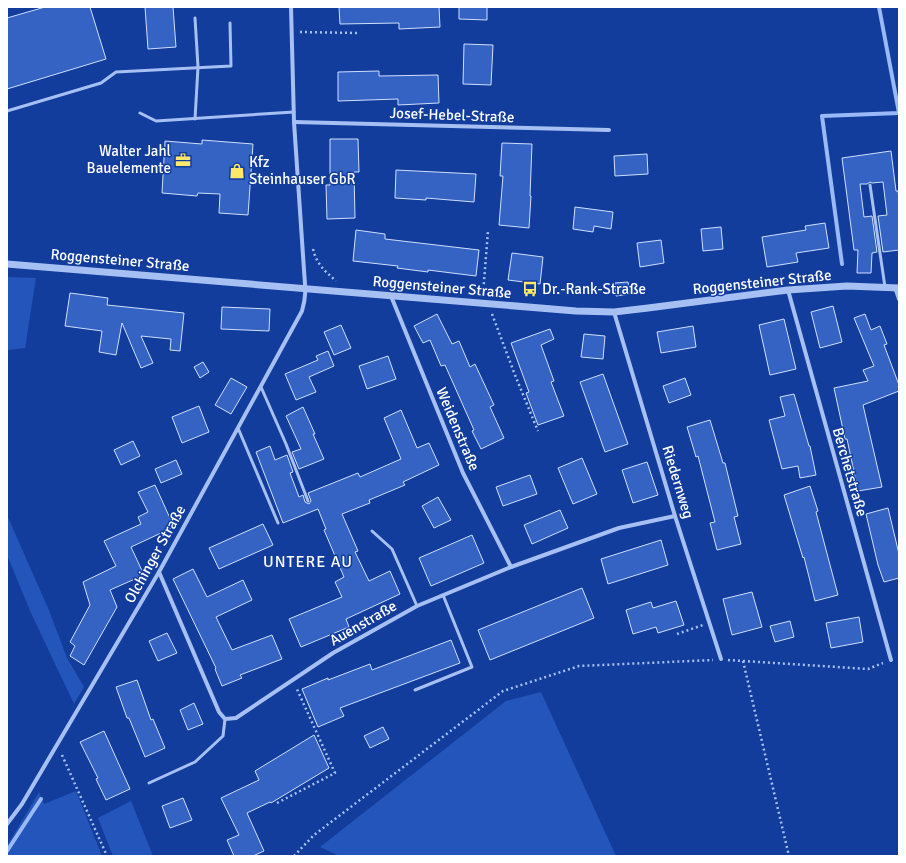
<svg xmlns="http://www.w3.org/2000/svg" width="906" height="863" font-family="Signika,sans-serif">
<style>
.green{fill:#2455bb}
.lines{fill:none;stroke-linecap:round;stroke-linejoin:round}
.stream{stroke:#99b9f7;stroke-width:4}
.building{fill:#3563c3;stroke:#cfdffe}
.path{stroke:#a7c0f4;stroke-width:2.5;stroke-dasharray:2 3;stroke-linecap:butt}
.service{stroke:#a7c0f4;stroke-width:3}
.minor{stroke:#a7c0f4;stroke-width:4}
.tertiary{stroke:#a7c0f4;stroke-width:7}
.labels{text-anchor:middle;stroke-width:3;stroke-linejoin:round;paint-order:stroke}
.street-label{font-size:15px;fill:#fff;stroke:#123d9c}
.poi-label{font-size:15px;fill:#fff;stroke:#123d9c;text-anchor:start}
.neighbourhood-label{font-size:16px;letter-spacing:1px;fill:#fff;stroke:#123d9c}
</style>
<rect width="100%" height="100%" fill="#123d9c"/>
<!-- green -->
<g class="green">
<polygon points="7,277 36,278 25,348 7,350"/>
<polygon points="7,515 48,608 67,658 84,687 74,704 31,613 7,555"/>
<polygon points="541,692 616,856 339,856 320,847 506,701"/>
<polygon points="76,791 102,856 7,856 7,846 39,792 44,804"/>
<polygon points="131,801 153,856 113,856 98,818"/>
</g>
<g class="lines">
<!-- stream -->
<g class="stream">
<polyline points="842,264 822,116 899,113 879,7"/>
<polyline points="7,851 41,799"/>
</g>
</g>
<!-- building -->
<g class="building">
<polygon points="45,7 90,7 106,59 7,89 7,18"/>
<polygon points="145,7 173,7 176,47 148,49"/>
<polygon points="339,7 439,7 440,27 399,29 399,23 340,24"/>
<polygon points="459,7 487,7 487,20 459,19"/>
<polygon points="464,44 493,45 491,85 463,84"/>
<polygon points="379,71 379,76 438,75 439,103 398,105 398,99 338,101 338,72"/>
<polygon points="330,139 358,139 359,172 354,172 355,218 327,219 326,185 330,185"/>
<polygon points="202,140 253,144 248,215 219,213 220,194 198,193 197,196 162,193 165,141 202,144"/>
<polygon points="502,143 532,144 530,196 531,196 529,228 499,225 503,176 500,176"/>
<polygon points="891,151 896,191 898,191 899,197 899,250 883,252 878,216 887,215 883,182 872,183 870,182 867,184 860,184 864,217 872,216 877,252 872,253 871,273 857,273 858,250 854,250 842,158"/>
<polygon points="647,154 648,174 615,176 614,156"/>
<polygon points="396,170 476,174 474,202 426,198 426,200 395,198"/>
<polygon points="575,207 613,212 611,229 594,226 593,232 573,229"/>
<polygon points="825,223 829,248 796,253 798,262 767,267 762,237 806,230 805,226"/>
<polygon points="721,227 723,249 703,251 701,229"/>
<polygon points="356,230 385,234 385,239 479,250 476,276 428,270 428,272 397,268 398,266 353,261"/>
<polygon points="661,240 664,263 640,267 637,243"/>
<polygon points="512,253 543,257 540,284 508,280"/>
<polygon points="628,282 630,294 616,296 615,283"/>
<polygon points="70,293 108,298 107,305 184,313 180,351 170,350 171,339 141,336 153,363 141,368 122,323 116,355 99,352 102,331 65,326"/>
<polygon points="833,306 842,342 820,348 811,312"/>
<polygon points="222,307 270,309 269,331 221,329"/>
<polygon points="437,314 452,344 459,341 470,367 475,364 494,405 490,407 504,438 481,449 472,431 474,430 445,365 441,366 430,340 423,343 414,326"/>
<polygon points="865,314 871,330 880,326 887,344 884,345 899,385 899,391 863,405 882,487 858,491 847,439 845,439 834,388 868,381 863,370 874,366 854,318"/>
<polygon points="784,319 796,369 770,375 759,325"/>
<polygon points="341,325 351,348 334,355 324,332"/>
<polygon points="693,326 696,347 661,353 657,332"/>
<polygon points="550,329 554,339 541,345 554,381 551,382 564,416 538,425 526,393 529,392 511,343"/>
<polygon points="584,334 605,336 603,359 581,357"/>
<polygon points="328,351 334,366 309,377 316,392 296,400 285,374 318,360 316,356"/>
<polygon points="388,356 396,379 367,389 359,366"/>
<polygon points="203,362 209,372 200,378 194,367"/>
<polygon points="603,374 628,444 605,452 580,382"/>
<polygon points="231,378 247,387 231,414 215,405"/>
<polygon points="685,378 691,395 669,403 663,386"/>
<polygon points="794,394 809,446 810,446 816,475 800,478 798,466 782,469 769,420 785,416 780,397"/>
<polygon points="199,406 209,432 182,443 172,417"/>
<polygon points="303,407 315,434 313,434 324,459 299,469 292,452 301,449 286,416"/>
<polygon points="401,410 417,448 429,443 439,465 403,482 405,485 369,500 370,503 342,514 358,551 355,552 369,581 390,571 400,594 346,619 349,627 301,647 289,619 342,597 335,582 344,577 324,530 326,529 318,509 283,523 256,452 270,446 275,460 287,455 293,472 290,473 299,497 303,495 305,502 309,504 311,501 308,493 358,473 360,477 401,459 384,418"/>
<polygon points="710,420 723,463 725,463 738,516 734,517 741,544 717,550 710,523 715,522 698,456 696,457 687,427"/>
<polygon points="133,441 140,456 121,465 114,450"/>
<polygon points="582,458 597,494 573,504 558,468"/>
<polygon points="176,460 182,474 161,483 155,469"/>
<polygon points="647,462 658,495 633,503 622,470"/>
<polygon points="530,475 537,494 503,506 496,487"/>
<polygon points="155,485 174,527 131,547 144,575 110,590 117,607 84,665 70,656 75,646 70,642 90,605 83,582 116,566 104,541 141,524 138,517 148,512 138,492"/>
<polygon points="810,486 818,511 816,512 838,595 815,601 804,557 803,558 784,495"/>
<polygon points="438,497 451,520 434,528 422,506"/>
<polygon points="888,508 899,554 899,578 884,582 878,565 866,514"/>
<polygon points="560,510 568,528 532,544 524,525"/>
<polygon points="263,524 273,545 219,569 209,548"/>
<polygon points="472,535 484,563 431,586 419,558"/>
<polygon points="661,540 668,565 608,584 601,559"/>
<polygon points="193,569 207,597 243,580 252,600 216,617 232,650 272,635 282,659 240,675 242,678 222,686 215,669 216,668 173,579"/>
<polygon points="582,588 594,618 490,660 478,630"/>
<polygon points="752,592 762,627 732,635 723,599"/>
<polygon points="676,601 684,625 658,633 656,627 633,634 626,610 651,602 653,608"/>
<polygon points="859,617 863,642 831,648 826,623"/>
<polygon points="790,621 794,637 775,642 770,626"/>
<polygon points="167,633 177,653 158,661 149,641"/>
<polygon points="451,640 460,663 340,708 344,716 318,727 302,689 328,678 328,680 370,664 372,670"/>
<polygon points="137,680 151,720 153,719 165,748 145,757 129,718 127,718 116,687"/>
<polygon points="194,703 203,724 188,730 180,710"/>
<polygon points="383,727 389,739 370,748 364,736"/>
<polygon points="104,731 130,789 106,800 96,779 98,778 80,742"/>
<polygon points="314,735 329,768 271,803 270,802 247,813 264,851 253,856 234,856 227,840 239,835 221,798 259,780 255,771"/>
<polygon points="183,798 192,820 170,828 162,806"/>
</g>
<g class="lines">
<!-- path -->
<g class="path">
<polyline points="300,32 358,33"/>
<path d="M313 249C317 265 325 271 336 281"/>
<polyline points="483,294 488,231"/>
<polyline points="492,314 515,375 538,431"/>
<polyline points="677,634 703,625"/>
<polyline points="728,660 868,669 883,663"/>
<polyline points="743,661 789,856"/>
<polyline points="62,755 107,856"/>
<polyline points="277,803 335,773 296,687"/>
<polyline points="294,856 314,835 503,691 579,666 713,660"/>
</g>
<!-- service -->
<g class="service">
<polyline points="7,111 101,83 116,72 231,66 230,23"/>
<polyline points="140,113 156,121 294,112"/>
<polyline points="195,119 198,67 195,18"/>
<polyline points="870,185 885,287"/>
<polyline points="261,387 286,444 308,501"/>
<polyline points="238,428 278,523"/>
<polyline points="372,531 392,549 417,606"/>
<polyline points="415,690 472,667 443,595"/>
<polyline points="149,783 195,762 223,736 225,719"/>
</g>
<!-- minor -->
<g class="minor">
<polyline points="294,122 609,130"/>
<polyline points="895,287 899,299"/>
<polyline points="788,290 891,660"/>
<polyline points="391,296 463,473 511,567"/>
<polyline points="614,312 675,516 721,659"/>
<polyline points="159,572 219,712 225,719 236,718 333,653 417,606 511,567 619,528 675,516"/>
<path d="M7 824 22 804 159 572 302 311C307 294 305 286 304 270L294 122 291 7"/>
</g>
<!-- tertiary -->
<polyline class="tertiary" points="7,264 576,311 614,312 648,308 788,290 847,286 899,288"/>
</g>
<!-- icons -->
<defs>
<g id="office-bare" transform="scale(1.2)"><path d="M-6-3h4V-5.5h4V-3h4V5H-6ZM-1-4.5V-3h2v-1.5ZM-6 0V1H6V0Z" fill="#ffe76a" stroke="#123d9c" stroke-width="2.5" paint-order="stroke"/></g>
<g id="shop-bare" transform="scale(1.2)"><path d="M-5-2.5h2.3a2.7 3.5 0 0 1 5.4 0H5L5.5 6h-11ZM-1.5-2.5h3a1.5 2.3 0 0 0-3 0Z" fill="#ffe76a" stroke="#123d9c" stroke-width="2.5" paint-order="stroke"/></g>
<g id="bus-bare" transform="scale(1.2)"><path d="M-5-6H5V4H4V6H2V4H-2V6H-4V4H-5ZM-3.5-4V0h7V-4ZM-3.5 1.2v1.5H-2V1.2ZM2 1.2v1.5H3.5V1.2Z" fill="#ffe76a" stroke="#123d9c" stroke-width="2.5" paint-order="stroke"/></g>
</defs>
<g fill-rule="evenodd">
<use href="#office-bare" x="183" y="160"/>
<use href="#shop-bare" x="237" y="171"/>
<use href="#bus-bare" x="530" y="289"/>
</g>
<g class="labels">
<!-- street labels -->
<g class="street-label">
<text transform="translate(452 115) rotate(2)" y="5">Josef-Hebel-Straße</text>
<text transform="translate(120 260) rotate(5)" y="5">Roggensteiner Straße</text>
<text transform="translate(762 282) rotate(-6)" y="5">Roggensteiner Straße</text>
<text transform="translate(442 287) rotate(5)" y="5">Roggensteiner Straße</text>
<text transform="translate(458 429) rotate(67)" y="5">Weidenstraße</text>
<text transform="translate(850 472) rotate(74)" y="5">Berchetstraße</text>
<text transform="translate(678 482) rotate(73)" y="5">Riedernweg</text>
<text transform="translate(155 554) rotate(-61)" y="5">Olchinger Straße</text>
<text transform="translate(363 623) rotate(-30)" y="5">Auenstraße</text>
</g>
<!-- poi labels -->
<g class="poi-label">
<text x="171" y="156" text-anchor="end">Walter Jahl<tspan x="171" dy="17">Bauelemente</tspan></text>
<text x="249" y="167">Kfz<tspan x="249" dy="17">Steinhauser GbR</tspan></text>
<text x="542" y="294">Dr.-Rank-Straße</text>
</g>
<!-- neighbourhood labels -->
<g class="neighbourhood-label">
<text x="308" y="567">UNTERE AU</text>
</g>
</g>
<!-- border -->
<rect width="906" height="863" fill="none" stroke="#ffffff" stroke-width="16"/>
</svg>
